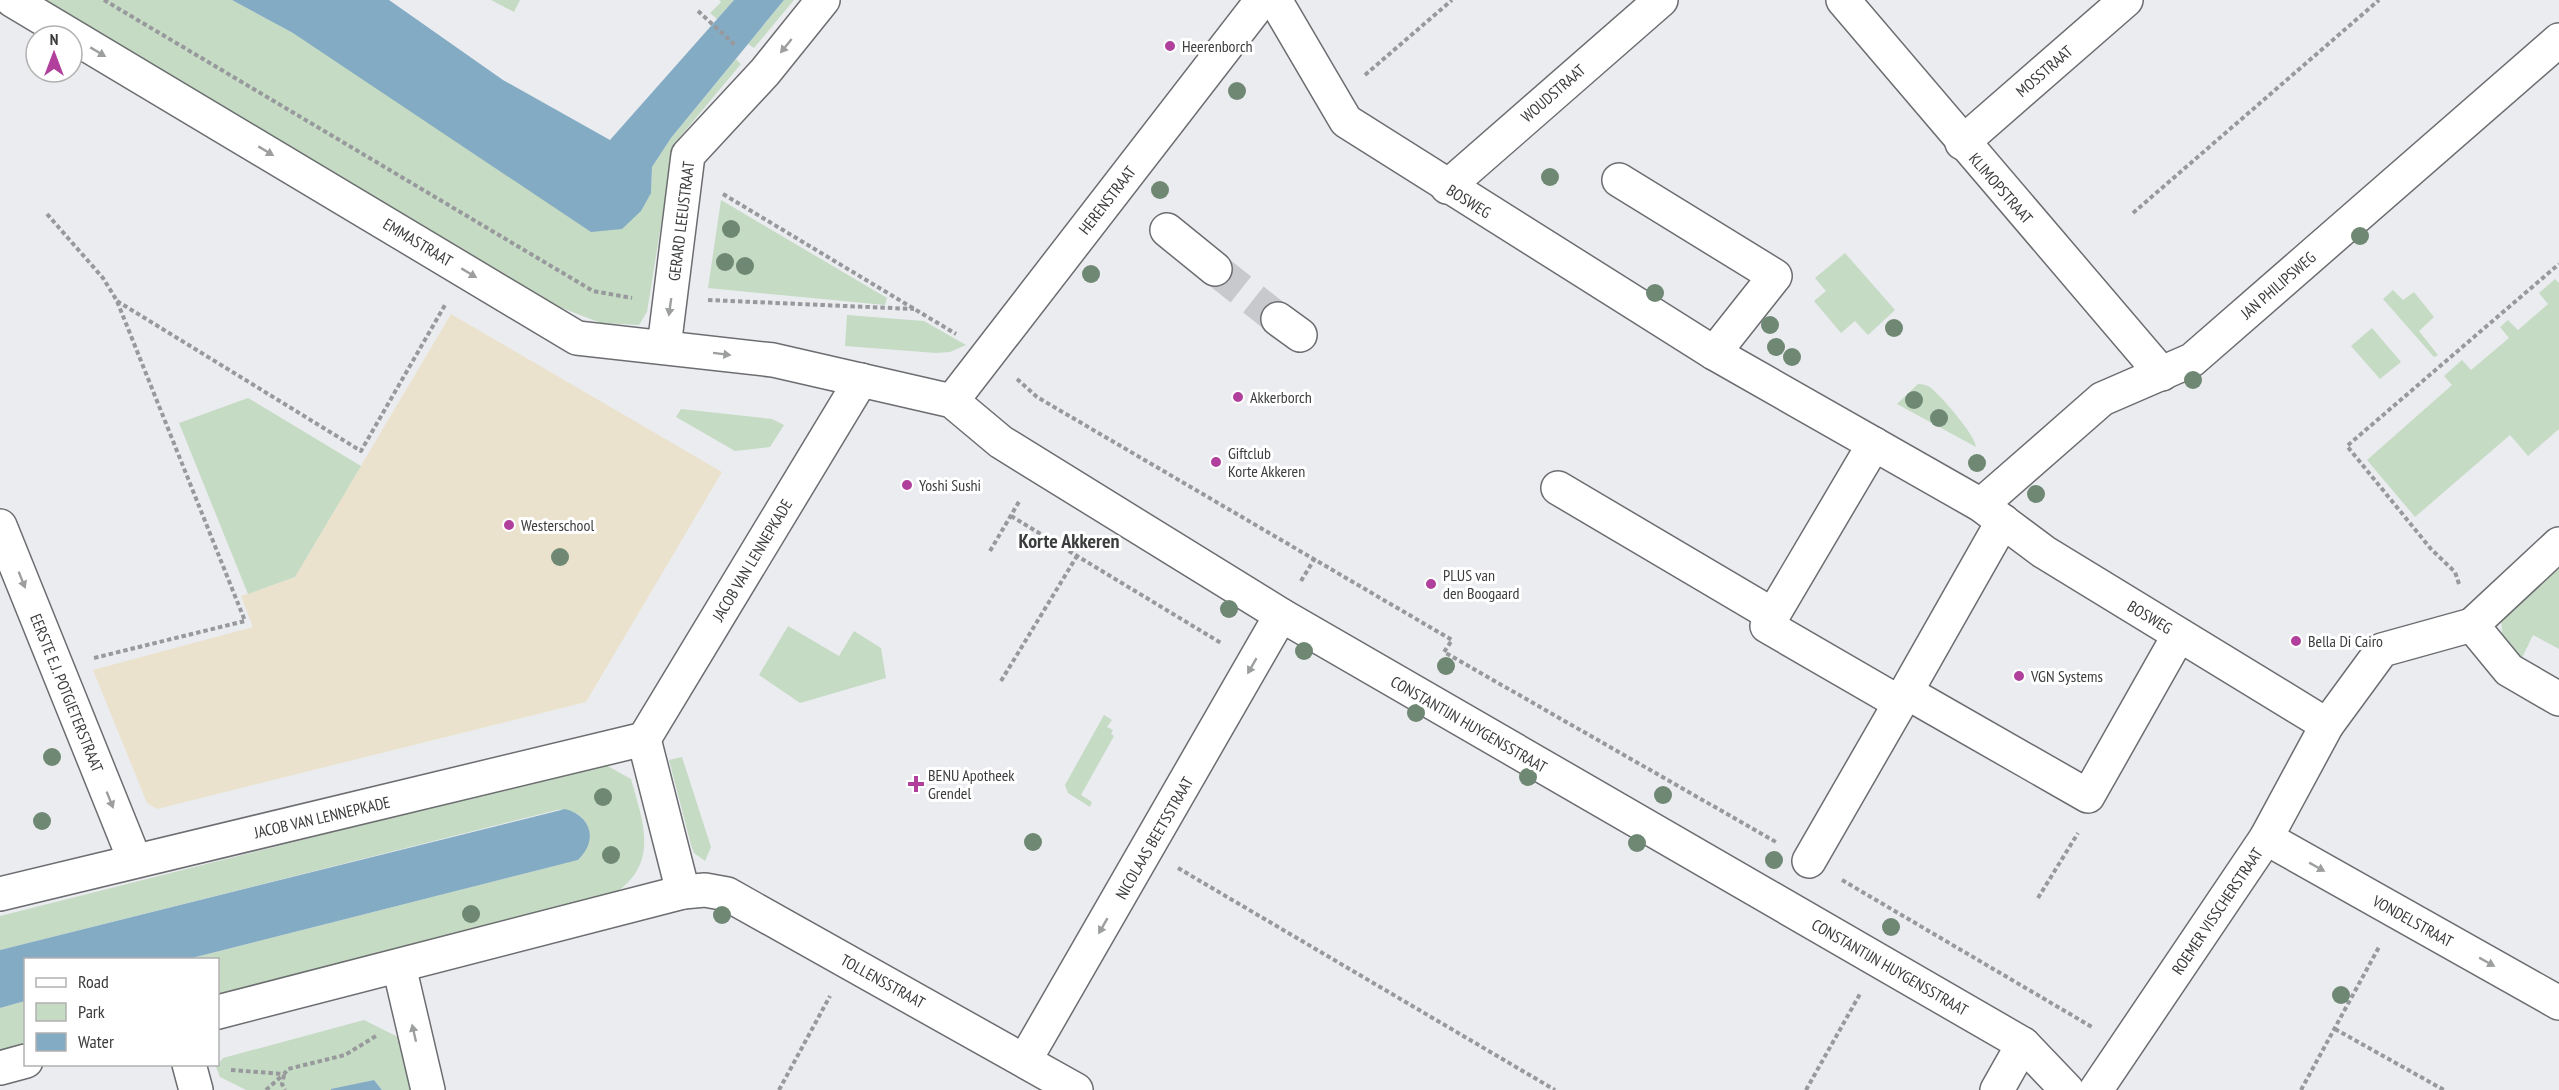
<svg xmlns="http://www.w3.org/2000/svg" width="2559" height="1090" font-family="'PT Sans Narrow',sans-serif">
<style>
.education{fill:#ebe2cd}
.green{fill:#c5dbc4}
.water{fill:#83abc3}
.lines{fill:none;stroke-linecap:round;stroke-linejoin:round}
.minor-tunnel{stroke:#c8c9cc;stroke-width:33;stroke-dasharray:33 16;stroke-linecap:butt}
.minor-casing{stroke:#6c6d70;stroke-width:36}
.path{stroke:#98999c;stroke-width:4;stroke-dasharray:4.5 3;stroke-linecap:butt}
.minor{stroke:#fff;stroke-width:33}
.tree{fill:#6e8873}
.oneway{fill:#9d9e9e}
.poi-dot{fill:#b0409c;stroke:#fff;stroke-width:2}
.labels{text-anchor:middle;stroke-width:6;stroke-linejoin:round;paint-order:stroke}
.poi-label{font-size:16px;fill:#3b3c3d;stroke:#fff;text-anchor:start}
.street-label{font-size:16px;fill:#3b3c3d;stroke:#fff}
.quarter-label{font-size:20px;font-weight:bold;fill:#3b3c3d;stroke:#fff}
</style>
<rect width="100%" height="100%" fill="#ebecf0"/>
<!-- education -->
<polygon class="education" points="451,314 722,472 586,702 157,809 147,803 93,670 253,627 241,596 295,577"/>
<!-- green -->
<g class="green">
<polygon points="39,0 232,0 293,33 651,193 652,167 671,138 736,59 741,64 674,144 647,312 639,325 601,323 554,305"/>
<polygon points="491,0 520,0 514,12"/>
<polygon points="719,0 734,0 717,19 710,13 721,2"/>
<polygon points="784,0 794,0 754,48 748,44"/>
<polygon points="721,200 887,298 885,305 708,288"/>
<polygon points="1845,253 1895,310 1868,335 1855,321 1841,333 1814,301 1826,291 1815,278"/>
<polygon points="2555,279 2559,283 2559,429 2528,456 2510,435 2415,517 2367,460 2452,385 2444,376 2462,360 2471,370 2509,338 2500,327 2508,320 2518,330 2548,304 2539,293"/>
<polygon points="2393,290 2403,300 2414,292 2434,317 2419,331 2438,355 2434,357 2383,299"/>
<polygon points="847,315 924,321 966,345 950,352 936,353 845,346"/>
<polygon points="2372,328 2401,362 2380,379 2351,346"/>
<path d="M1918 384C1923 384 1927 385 1931 388 1942 397 1975 435 1976 447L1897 404Z"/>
<polygon points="248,398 361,466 295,577 248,594 179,423"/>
<polygon points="681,409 772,419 784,425 770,447 735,451 676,417"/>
<polygon points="2559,564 2559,649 2533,635 2521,660 2503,645 2501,619"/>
<polygon points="788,626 839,656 854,631 881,648 886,678 800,703 759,675"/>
<polygon points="1104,715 1112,720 1107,727 1113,730 1111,734 1114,736 1081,795 1092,802 1090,807 1068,793 1065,785"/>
<polygon points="682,757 711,847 705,861 694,853 691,845 669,760"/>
<path d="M604 764 631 779C644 825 660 865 611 896L218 996V960L188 959 578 860C601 838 587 807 557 810L0 950V916Z"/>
<polygon points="25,1001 25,1045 0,1052 0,1008"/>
<polygon points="364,1020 398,1037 414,1090 382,1090 374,1080 331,1090 246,1090 220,1077 216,1067 223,1058"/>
</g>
<!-- water -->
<g class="water">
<polygon points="232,0 389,0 503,80 610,140 734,0 784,0 671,138 652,167 651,193 641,211 622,229 591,232 293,33"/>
<path d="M565 809C592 816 598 841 578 860L188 959 26 960 25 1001 0 1008V950Z"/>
<polygon points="374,1080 382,1090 331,1090 331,1089"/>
</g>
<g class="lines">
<!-- minor-tunnel -->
<polyline class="minor-tunnel" points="1215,269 1278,319"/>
<!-- minor casing -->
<g class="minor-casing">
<g id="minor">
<polyline points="12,0 577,338 773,360 952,401 1001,442 1281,615 2023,1044 2067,1090"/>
<polyline points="1275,0 1346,121 1714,353 1981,505 2044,552 2327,725 2382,650 2472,625"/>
<polyline points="1843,0 2162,374"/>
<polyline points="1962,143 2126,0"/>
<polyline points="1619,180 1775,276 1714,353"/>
<polyline points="1447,187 1661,0"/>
<polyline points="1167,230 1215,269"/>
<polyline points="1278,319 1300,335"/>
<polyline points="664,347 688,155 765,72 823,0"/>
<polyline points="952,401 1262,0"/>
<polyline points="1558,488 1773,615 1767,626 1900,703 1906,692 2088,796 2179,635"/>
<polyline points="1981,505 2102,399 2192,360 2559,40"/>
<polyline points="0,526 135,861"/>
<polyline points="1773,615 1874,444"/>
<polyline points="2472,625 2559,544"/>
<polyline points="2472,625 2509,670 2559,699"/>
<polyline points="1906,692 2003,521"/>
<polyline points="644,739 683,892"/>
<polyline points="2266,838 2559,1003"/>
<polyline points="1809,861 1900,703"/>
<polyline points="0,894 644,739 861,380"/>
<polyline points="399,966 428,1090"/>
<polyline points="218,1012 683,892 705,890 727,894 1076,1090"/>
<polyline points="1025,1060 1281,615"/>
<polyline points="189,1064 196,1090"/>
<polyline points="0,1068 26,1061"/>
<polyline points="1997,1090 2023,1044"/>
<polyline points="2096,1090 2266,838 2327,725"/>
</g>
</g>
<!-- path -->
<g class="path">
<polyline points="104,0 593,291 632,298"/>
<polyline points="698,11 735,45"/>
<polyline points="1365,75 1452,0"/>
<polyline points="723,194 956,334"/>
<polyline points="2133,213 2379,0"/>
<polyline points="47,214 103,278 117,301 245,621 94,658"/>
<polyline points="708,300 914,309"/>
<polyline points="117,301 361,451 445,305"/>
<polyline points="1017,379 1037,397 1452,640 1444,652 1776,842"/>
<polyline points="1011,516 1221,643"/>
<polyline points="990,551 1020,500"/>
<polyline points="1301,581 1315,558"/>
<polyline points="2459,584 2455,572 2431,549 2347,446 2559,264"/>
<polyline points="1001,681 1077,556"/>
<polyline points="1178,868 1555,1090"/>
<polyline points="1842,880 2092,1027"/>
<polyline points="2038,898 2078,833"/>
<polyline points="2335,1029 2444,1090"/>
<polyline points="231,1070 284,1074 288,1069 345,1055 376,1036"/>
<polyline points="284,1075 282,1084 285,1090"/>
<polyline points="266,1090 283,1075"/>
<polyline points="779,1090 830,996"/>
<polyline points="1806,1090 1860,994"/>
<polyline points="2301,1090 2379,947"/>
</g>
<!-- minor -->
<use href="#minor" class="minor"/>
</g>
<!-- trees -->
<g class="tree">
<circle cx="1237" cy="91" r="9"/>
<circle cx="1550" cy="177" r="9"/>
<circle cx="1160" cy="190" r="9"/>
<circle cx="731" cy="229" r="9"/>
<circle cx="2360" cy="236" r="9"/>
<circle cx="725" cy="262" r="9"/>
<circle cx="745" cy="266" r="9"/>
<circle cx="1091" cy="274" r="9"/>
<circle cx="1655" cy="293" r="9"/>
<circle cx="1770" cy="325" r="9"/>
<circle cx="1894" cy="328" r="9"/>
<circle cx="1776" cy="347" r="9"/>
<circle cx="1792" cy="357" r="9"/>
<circle cx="2193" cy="380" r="9"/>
<circle cx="1914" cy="400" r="9"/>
<circle cx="1939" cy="418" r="9"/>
<circle cx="1977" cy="463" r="9"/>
<circle cx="2036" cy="494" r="9"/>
<circle cx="560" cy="557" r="9"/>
<circle cx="1229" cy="609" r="9"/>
<circle cx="1304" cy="651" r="9"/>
<circle cx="1446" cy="666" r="9"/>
<circle cx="1416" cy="713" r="9"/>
<circle cx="52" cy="757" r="9"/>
<circle cx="1528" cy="777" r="9"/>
<circle cx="1663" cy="795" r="9"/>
<circle cx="603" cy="797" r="9"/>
<circle cx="42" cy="821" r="9"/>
<circle cx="1033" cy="842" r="9"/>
<circle cx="1637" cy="843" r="9"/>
<circle cx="611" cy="855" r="9"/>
<circle cx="1774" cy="860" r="9"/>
<circle cx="471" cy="914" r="9"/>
<circle cx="722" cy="915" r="9"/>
<circle cx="1891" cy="927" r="9"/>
<circle cx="2341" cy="995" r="9"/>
</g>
<!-- one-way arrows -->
<defs><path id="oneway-solid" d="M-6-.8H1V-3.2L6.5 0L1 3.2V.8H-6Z" transform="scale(1.5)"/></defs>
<g class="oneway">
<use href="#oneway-solid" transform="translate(786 46) rotate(129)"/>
<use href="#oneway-solid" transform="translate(98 52) rotate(31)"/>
<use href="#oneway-solid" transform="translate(266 151) rotate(31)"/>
<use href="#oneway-solid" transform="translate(469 273) rotate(31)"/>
<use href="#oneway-solid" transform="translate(670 307) rotate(98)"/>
<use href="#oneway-solid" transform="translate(722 354) rotate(7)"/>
<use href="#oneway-solid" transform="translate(22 580) rotate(68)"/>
<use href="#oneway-solid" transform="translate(1252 666) rotate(120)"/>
<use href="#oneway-solid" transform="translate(110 800) rotate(68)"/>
<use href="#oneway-solid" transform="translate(2317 867) rotate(29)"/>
<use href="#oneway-solid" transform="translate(1103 926) rotate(120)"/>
<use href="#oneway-solid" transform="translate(2487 962) rotate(29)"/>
<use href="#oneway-solid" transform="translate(414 1033) rotate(-103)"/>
</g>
<!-- markers -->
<g class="poi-dot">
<circle cx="1170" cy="46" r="6"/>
<circle cx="1238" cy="397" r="6"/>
<circle cx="1216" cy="462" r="6"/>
<circle cx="907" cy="485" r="6"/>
<circle cx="509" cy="525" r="6"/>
<circle cx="1431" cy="584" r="6"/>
<circle cx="2296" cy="641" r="6"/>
<circle cx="2019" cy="676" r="6"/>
<path d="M913 775h6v6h6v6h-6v6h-6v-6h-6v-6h6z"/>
</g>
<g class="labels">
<!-- poi labels -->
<g class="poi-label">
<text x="1182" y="52">Heerenborch</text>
<text x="1250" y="403">Akkerborch</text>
<text x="1228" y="459">Giftclub<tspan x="1228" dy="18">Korte Akkeren</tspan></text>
<text x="919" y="491">Yoshi Sushi</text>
<text x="521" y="531">Westerschool</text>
<text x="1443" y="581">PLUS van<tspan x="1443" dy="18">den Boogaard</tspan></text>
<text x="2308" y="647">Bella Di Cairo</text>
<text x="2031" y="682">VGN Systems</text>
<text x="928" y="781">BENU Apotheek<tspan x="928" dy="18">Grendel</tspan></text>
</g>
<!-- street labels -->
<g class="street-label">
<text transform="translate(2044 71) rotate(-41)" y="6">MOSSTRAAT</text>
<text transform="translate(1553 93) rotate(-41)" y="6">WOUDSTRAAT</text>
<text transform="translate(2001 188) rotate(49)" y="6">KLIMOPSTRAAT</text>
<text transform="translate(1107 200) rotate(-52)" y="6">HERENSTRAAT</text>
<text transform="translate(1469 201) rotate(32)" y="6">BOSWEG</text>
<text transform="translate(681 221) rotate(-83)" y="6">GERARD LEEUSTRAAT</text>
<text transform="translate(418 242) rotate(31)" y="6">EMMASTRAAT</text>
<text transform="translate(2278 285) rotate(-41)" y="6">JAN PHILIPSWEG</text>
<text transform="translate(752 560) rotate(-59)" y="6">JACOB VAN LENNEPKADE</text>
<text transform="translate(2150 617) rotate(31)" y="6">BOSWEG</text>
<text transform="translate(67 693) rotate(68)" y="6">EERSTE E.J. POTGIETERSTRAAT</text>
<text transform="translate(1469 724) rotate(30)" y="6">CONSTANTIJN HUYGENSSTRAAT</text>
<text transform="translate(322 817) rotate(-13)" y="6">JACOB VAN LENNEPKADE</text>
<text transform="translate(1154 838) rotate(-60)" y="6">NICOLAAS BEETSSTRAAT</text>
<text transform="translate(2217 911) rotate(-56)" y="6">ROEMER VISSCHERSTRAAT</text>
<text transform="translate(2413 921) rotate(29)" y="6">VONDELSTRAAT</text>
<text transform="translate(1890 967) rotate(30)" y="6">CONSTANTIJN HUYGENSSTRAAT</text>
<text transform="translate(883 981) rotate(29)" y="6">TOLLENSSTRAAT</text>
</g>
<!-- quarter labels -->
<g class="quarter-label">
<text x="1069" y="548">Korte Akkeren</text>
</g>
</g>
<!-- legend -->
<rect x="24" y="958" width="195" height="108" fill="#ffffff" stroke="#b1b1b1" stroke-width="1.5"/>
<rect x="36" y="978" width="30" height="9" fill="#ffffff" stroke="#b1b1b1" stroke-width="1.5"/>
<text x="78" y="988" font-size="18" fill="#3b3c3d">Road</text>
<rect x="36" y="1003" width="30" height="18" fill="#c5dbc4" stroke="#b1b1b1" stroke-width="1.5"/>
<text x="78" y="1018" font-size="18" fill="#3b3c3d">Park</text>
<rect x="36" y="1033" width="30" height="18" fill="#83abc3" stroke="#b1b1b1" stroke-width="1.5"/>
<text x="78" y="1048" font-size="18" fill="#3b3c3d">Water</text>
<!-- north arrow -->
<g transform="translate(54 54)"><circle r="28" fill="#ffffff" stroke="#b1b1b1" stroke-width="1.5"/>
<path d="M0-4.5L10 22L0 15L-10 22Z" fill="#b0409c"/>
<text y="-9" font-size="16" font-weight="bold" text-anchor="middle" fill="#3b3c3d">N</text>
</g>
</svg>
